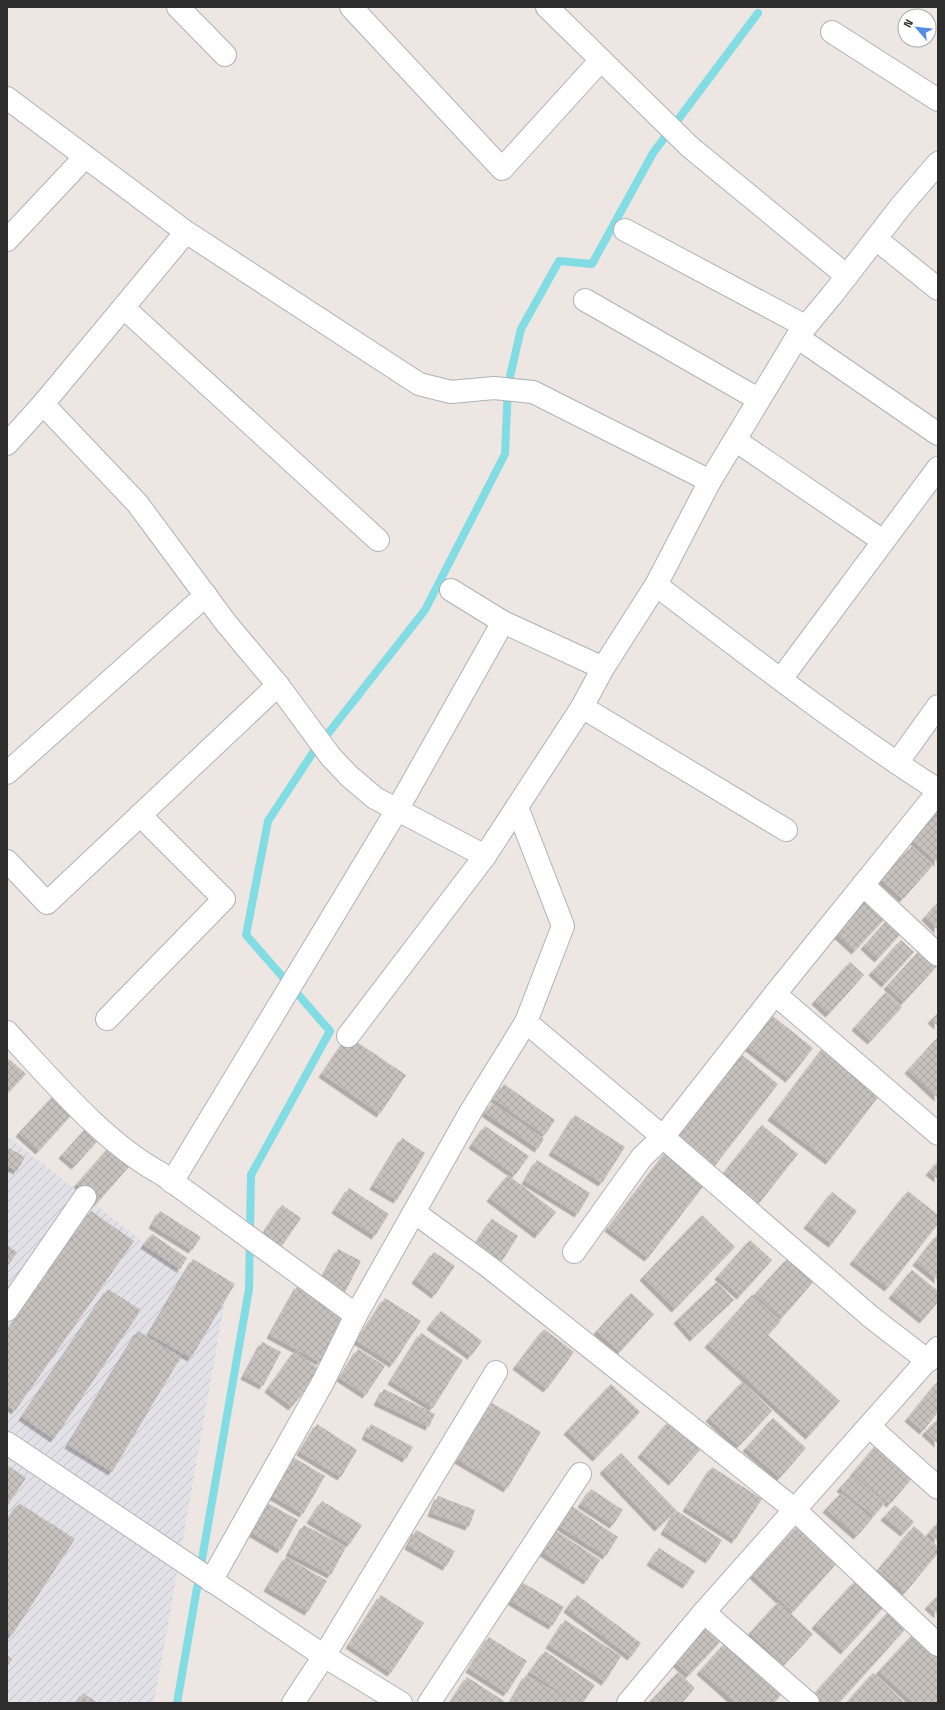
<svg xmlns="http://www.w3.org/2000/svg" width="945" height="1710" font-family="'Space Grotesk',sans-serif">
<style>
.industrial{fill:url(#industrial-furrows)}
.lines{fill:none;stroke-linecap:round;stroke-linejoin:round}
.stream{stroke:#81dde3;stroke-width:8}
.building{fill:url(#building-cross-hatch);filter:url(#shadow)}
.minor-casing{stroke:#aeb2b8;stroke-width:24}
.minor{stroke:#fff;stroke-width:22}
</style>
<defs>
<pattern id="industrial-furrows" width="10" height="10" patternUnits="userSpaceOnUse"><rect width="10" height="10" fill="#e2e1e7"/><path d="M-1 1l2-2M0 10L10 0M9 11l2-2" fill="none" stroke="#c2c1c6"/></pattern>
<pattern id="building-cross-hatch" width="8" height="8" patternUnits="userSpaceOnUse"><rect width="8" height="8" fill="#c6c1bd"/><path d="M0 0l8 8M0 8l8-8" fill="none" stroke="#aaa6a3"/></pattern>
<filter id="shadow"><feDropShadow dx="-3.5" dy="3.5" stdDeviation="0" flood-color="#0004"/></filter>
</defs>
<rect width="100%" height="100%" fill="#ede6e2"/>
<!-- industrial -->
<polygon class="industrial" points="7,1136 224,1305 154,1703 7,1703"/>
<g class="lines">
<!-- stream -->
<polyline class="stream" points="177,1703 249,1289 251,1175 330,1031 246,935 268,821 312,754 425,610 505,454 508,385 521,329 559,261 592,264 653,153 758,13"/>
</g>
<!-- building -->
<g class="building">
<polygon points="938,799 938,863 906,834"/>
<polygon points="912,846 933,865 903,899 881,879"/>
<polygon points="862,893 887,916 855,951 830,928"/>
<polygon points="938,902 938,930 925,917"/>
<polygon points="890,917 904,930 878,959 864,946"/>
<polygon points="901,940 914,952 885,984 872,972"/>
<polygon points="920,950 938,965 904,1002 887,986"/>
<polygon points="850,962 864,975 829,1014 815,1001"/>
<polygon points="886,992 902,1007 871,1041 855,1027"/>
<polygon points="765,1010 813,1048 789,1079 740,1041"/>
<polygon points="938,1013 938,1026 931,1020"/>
<polygon points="348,1036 406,1075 380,1114 322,1074"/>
<polygon points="938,1037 938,1098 908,1070"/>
<polygon points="824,1047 882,1092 829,1161 771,1117"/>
<polygon points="737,1051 778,1084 714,1167 673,1135"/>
<polygon points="9,1059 26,1074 7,1094 7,1062"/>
<polygon points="504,1084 555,1120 545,1135 494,1099"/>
<polygon points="56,1093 75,1111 39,1151 19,1133"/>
<polygon points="492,1103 544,1139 538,1149 485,1113"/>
<polygon points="575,1115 625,1147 602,1183 552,1152"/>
<polygon points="89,1125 101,1137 75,1166 62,1155"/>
<polygon points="762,1125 798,1154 757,1206 720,1178"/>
<polygon points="485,1126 529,1156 515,1175 472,1145"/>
<polygon points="402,1138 425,1153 397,1200 373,1186"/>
<polygon points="112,1144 133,1162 98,1202 77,1184"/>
<polygon points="7,1147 25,1157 17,1171 7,1166"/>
<polygon points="669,1148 709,1179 648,1258 608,1228"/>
<polygon points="537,1160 590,1193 578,1214 525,1181"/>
<polygon points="938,1161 938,1179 929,1172"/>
<polygon points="508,1175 556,1212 538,1235 490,1198"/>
<polygon points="349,1188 389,1214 375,1236 335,1210"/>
<polygon points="908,1191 938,1215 938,1224 888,1288 853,1261"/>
<polygon points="832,1192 857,1211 832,1244 807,1225"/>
<polygon points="282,1205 301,1218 280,1249 261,1237"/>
<polygon points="91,1211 134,1241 15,1411 7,1405 7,1331"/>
<polygon points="160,1211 201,1237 192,1250 152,1225"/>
<polygon points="702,1215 735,1247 675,1309 643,1277"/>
<polygon points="492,1219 518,1236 502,1261 476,1243"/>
<polygon points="152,1234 187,1258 180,1269 144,1245"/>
<polygon points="937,1235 938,1236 938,1280 916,1262"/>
<polygon points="750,1240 772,1260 740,1296 718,1276"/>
<polygon points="7,1245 17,1252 7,1267"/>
<polygon points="338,1249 361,1261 343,1296 319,1284"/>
<polygon points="434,1252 455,1266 435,1295 415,1280"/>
<polygon points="788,1258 814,1281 782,1318 755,1294"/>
<polygon points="193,1259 235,1284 191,1358 149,1334"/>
<polygon points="912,1270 938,1291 938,1302 923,1320 892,1295"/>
<polygon points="717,1282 734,1300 693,1338 677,1320"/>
<polygon points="298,1285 348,1313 320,1362 270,1335"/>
<polygon points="108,1289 141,1310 54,1439 22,1417"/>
<polygon points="631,1293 654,1314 620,1352 597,1331"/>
<polygon points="752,1295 781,1321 768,1335 840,1401 809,1436 708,1344"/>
<polygon points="385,1298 421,1321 393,1364 357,1341"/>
<polygon points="441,1311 482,1341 471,1356 430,1326"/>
<polygon points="544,1329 574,1352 547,1389 516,1366"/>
<polygon points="138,1331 181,1357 112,1472 68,1445"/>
<polygon points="421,1333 463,1360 433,1408 391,1381"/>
<polygon points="262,1342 281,1352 263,1386 244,1376"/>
<polygon points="358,1349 385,1366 366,1395 340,1378"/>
<polygon points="295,1351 320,1370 292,1407 268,1389"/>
<polygon points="938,1381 938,1412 923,1431 908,1418"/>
<polygon points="742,1382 772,1411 739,1446 709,1418"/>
<polygon points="611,1384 640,1412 596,1458 567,1431"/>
<polygon points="384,1389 435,1414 429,1427 377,1402"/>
<polygon points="492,1403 541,1432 507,1489 458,1460"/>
<polygon points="773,1418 806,1448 780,1478 746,1448"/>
<polygon points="938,1419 938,1444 925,1432"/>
<polygon points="669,1421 700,1450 672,1482 641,1454"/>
<polygon points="317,1424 357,1450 341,1477 300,1452"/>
<polygon points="371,1424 413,1447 406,1459 365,1436"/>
<polygon points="878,1443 915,1475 890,1504 853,1473"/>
<polygon points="621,1453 677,1511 722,1540 709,1560 664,1531 676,1511 658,1528 603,1470"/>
<polygon points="291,1456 325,1476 303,1514 269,1494"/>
<polygon points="7,1465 26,1478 7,1506"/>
<polygon points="712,1467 762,1499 735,1540 686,1508"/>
<polygon points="852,1475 885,1503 874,1516 840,1488"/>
<polygon points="591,1489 623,1510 613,1525 581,1504"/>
<polygon points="841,1493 872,1519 857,1536 826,1509"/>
<polygon points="438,1496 475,1510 469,1527 431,1513"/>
<polygon points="262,1500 298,1520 281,1550 245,1529"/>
<polygon points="322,1501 362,1525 350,1544 310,1520"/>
<polygon points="19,1503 75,1539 12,1635 7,1632 7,1521"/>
<polygon points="569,1504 618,1537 606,1556 556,1524"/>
<polygon points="895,1505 914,1522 904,1533 884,1517"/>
<polygon points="938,1522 938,1541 929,1533"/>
<polygon points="304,1525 346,1547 331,1575 289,1553"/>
<polygon points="797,1526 837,1563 793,1612 753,1575"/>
<polygon points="914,1526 938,1547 938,1553 905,1593 878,1570"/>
<polygon points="553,1529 600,1560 587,1581 539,1550"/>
<polygon points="416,1530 455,1551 446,1567 408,1546"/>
<polygon points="659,1548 695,1571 686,1585 650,1562"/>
<polygon points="286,1557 327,1581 308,1612 267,1588"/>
<polygon points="520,1581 564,1607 552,1626 509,1600"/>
<polygon points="854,1582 883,1608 844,1651 815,1625"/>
<polygon points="381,1595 424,1623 391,1673 349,1645"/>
<polygon points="577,1595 641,1643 631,1657 567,1609"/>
<polygon points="938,1595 938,1615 928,1606"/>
<polygon points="778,1602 813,1634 784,1665 750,1633"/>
<polygon points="891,1609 909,1625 839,1703 821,1703 813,1695"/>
<polygon points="565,1620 621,1656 605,1682 549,1645"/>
<polygon points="703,1627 720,1642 689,1675 673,1660"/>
<polygon points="916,1631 938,1651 938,1703 914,1703 879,1671"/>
<polygon points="489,1637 527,1661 507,1693 469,1669"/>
<polygon points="725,1643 781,1695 774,1703 736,1703 700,1671"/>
<polygon points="545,1651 595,1685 583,1703 576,1703 530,1672"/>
<polygon points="7,1655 12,1659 7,1667"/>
<polygon points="678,1672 695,1688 682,1703 649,1703"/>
<polygon points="873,1673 904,1702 903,1703 846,1703"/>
<polygon points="526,1675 575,1703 510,1703"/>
<polygon points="467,1677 504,1701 503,1703 451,1702"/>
<polygon points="83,1693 98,1703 77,1703"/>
</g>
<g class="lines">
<!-- minor casing -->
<g class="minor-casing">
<g id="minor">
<polyline points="178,7 225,55"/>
<polyline points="351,7 502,169 601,60"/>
<polyline points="547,7 690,147 847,276"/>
<polyline points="832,32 938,100"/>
<polyline points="7,98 186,232 419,384 451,392 494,388 533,392 710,481"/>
<polyline points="625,230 805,326"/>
<polyline points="876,239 938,289"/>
<polyline points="7,240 85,157"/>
<polyline points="585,300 758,399"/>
<polyline points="124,308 378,540"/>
<polyline points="797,337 938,434"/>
<polyline points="43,404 137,503 226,623 278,685 331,757 349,776 375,798 485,856"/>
<polyline points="735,440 883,541"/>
<polyline points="7,444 43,404 186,232"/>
<path d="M656 585C748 655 840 727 938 790"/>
<polyline points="503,622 603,668"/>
<polyline points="781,679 938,468"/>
<polyline points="582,707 786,830"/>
<polyline points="897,763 938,706"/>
<polyline points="7,773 206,595"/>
<polyline points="517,807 563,926 526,1022"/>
<polyline points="7,861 47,903 278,685"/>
<polyline points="863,885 938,955"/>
<polyline points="775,994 938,1134"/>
<polyline points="107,1019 224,899 140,815"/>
<path d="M7 1032C52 1080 104 1143 162 1174L356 1315 471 1111 526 1022 663 1137 871 1317 928 1361"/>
<polyline points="348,1036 485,856 582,707 603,668 656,585 710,481 797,337 832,295 901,206 938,163"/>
<polyline points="172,1182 397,810 503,622 451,590"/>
<polyline points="414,1212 489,1267 794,1509 938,1645"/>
<polyline points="574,1252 642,1157 663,1137 775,994 938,792"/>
<polyline points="7,1310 85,1197"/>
<polyline points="870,1427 938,1488"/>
<polyline points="7,1443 324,1656 401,1703"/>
<polyline points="211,1581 323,1382 356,1315"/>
<polyline points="704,1612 808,1703"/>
<polyline points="293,1703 324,1656 496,1372"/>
<polyline points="429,1703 580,1474"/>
<polyline points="628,1703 704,1612 938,1348"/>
</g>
</g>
<!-- minor -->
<use href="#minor" class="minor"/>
</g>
<!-- border -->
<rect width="945" height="1710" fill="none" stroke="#2d2d2d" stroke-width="16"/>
<!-- north arrow -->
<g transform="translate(917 28) rotate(298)"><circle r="19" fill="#ffffff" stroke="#ababab"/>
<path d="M0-3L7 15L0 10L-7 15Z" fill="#548de8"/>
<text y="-6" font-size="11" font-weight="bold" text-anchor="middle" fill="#2d2d2d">N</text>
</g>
</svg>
